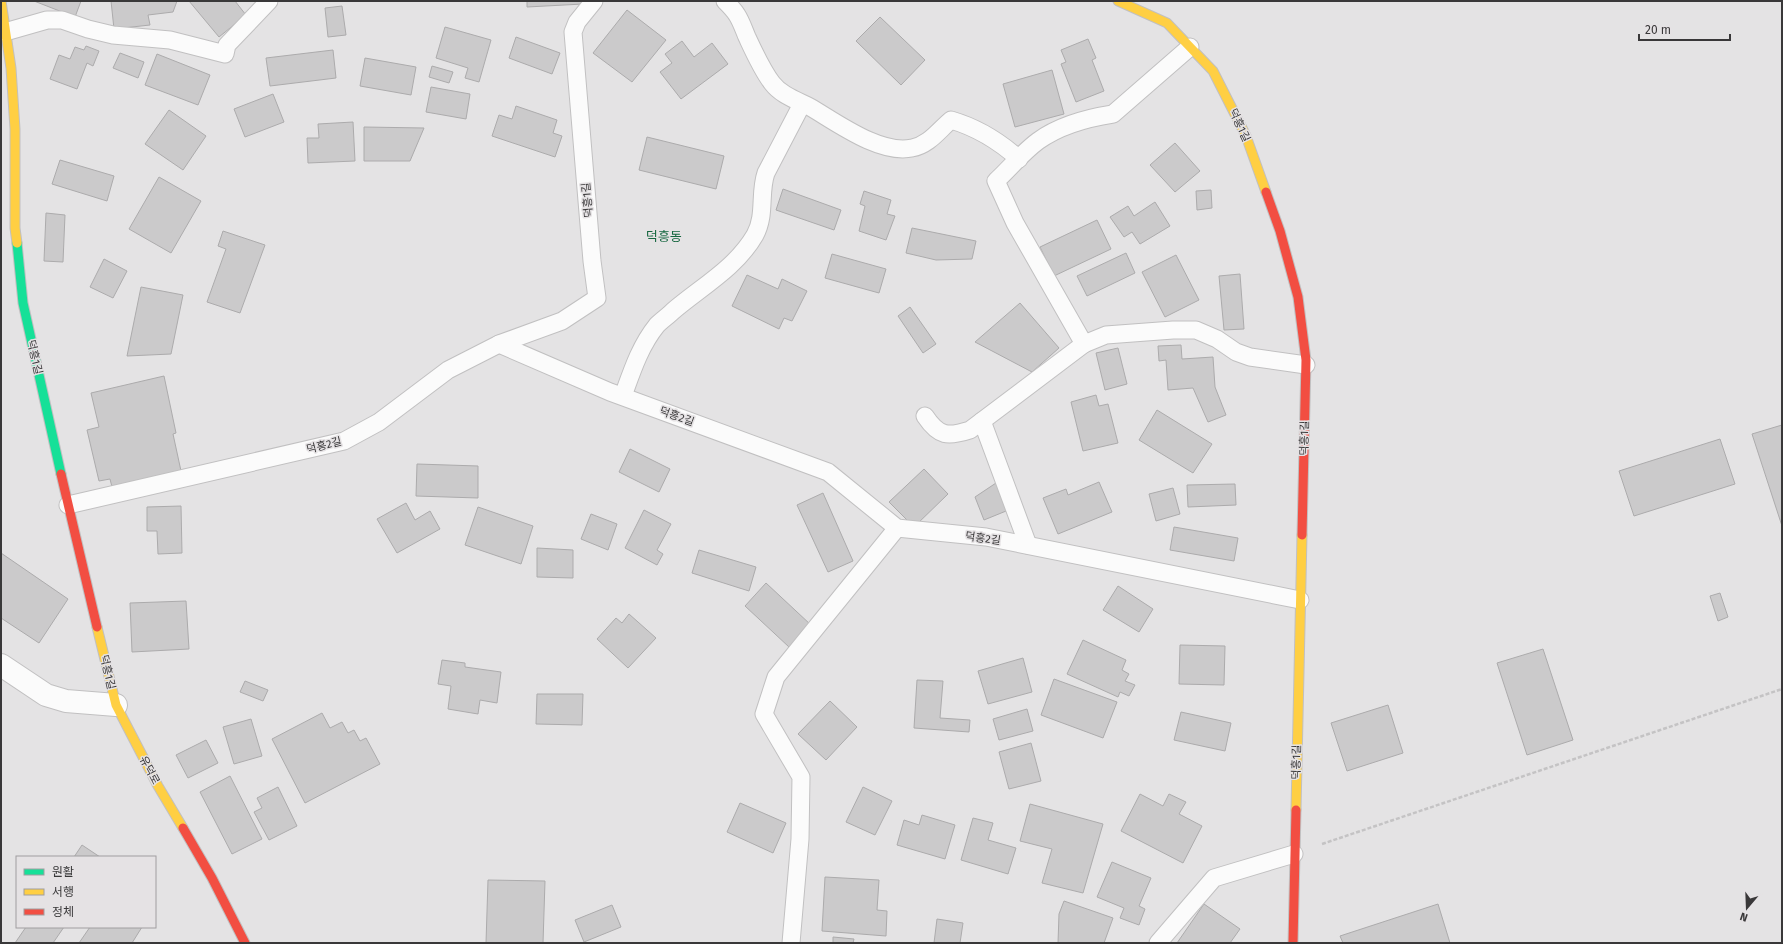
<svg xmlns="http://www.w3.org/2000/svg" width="1783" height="944" font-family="'Fira Sans','Noto Sans KR',sans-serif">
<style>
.building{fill:#cbcacb;stroke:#acabac}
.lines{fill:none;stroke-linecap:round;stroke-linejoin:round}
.lane-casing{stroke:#c1c0c1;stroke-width:19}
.street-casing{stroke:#c1c0c1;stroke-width:24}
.fast-casing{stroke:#c1c0c1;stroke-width:11}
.slow-casing{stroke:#c1c0c1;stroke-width:11}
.jam-casing{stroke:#c1c0c1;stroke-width:11}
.path{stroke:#c4c3c4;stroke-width:2.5;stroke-dasharray:4 2;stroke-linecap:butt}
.lane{stroke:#fbfbfb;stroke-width:17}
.street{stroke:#fbfbfb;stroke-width:22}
.fast{stroke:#16e098;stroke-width:9}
.slow{stroke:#ffcf43;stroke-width:9}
.jam{stroke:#f24e42;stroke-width:9}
.labels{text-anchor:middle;stroke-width:3;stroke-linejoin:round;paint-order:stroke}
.street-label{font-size:11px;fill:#393839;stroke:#e5e2e4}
.quarter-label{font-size:13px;fill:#15673f;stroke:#e5e2e4}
</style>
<rect width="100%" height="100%" fill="#e4e3e4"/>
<!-- building -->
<g class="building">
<polygon points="34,1 81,1 75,17"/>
<polygon points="111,1 177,1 173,12 148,15 150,25 114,29"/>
<polygon points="189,1 235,1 246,15 219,37"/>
<polygon points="527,1 583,1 583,4 527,7"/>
<polygon points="342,6 346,35 328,37 325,8"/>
<polygon points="627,10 666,40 632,82 593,53"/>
<polygon points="880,17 925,60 901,85 856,41"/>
<polygon points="445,27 491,40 479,82 465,78 468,68 436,58"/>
<polygon points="516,37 560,53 552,74 509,58"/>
<polygon points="1088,39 1096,58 1092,60 1104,91 1076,102 1061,64 1066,62 1061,50"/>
<polygon points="682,41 694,57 712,43 728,64 681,99 660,72 672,63 665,54"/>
<polygon points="86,46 99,51 93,66 87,63 77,89 50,79 59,55 70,59 75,47 84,50"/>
<polygon points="333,50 336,78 270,86 266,58"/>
<polygon points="120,53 144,62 138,78 113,68"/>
<polygon points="157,54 210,75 198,105 145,85"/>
<polygon points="365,58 416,67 411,95 360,86"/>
<polygon points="432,66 453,72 449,83 429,77"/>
<polygon points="1052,70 1064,114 1015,127 1003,84"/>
<polygon points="431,87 470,94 466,119 426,112"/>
<polygon points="273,94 284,122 245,137 234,109"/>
<polygon points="516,106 557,120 553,133 562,136 555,157 492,136 499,115 512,119"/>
<polygon points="169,110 206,136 183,170 145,144"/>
<polygon points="353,122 355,161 308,163 307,138 319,138 318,124"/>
<polygon points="364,127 424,128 410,161 364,161"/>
<polygon points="647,137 724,156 716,189 639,170"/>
<polygon points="1175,143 1200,171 1175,192 1150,165"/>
<polygon points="60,160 114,176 107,201 52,184"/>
<polygon points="159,177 201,201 171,253 129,229"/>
<polygon points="783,189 841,210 834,230 776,210"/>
<polygon points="1211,190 1212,208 1197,210 1196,191"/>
<polygon points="864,191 891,200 887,214 895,216 886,240 859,231 865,206 860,204"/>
<polygon points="1155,202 1170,226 1140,244 1132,232 1124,237 1110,217 1128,206 1134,216"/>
<polygon points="46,213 65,215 63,262 44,261"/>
<polygon points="1097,220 1111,249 1054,276 1040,247"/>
<polygon points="912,228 976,241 972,259 936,260 906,253"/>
<polygon points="223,231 265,245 240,313 207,302 226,249 218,246"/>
<polygon points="1126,253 1135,273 1087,296 1077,276"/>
<polygon points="832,254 886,269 879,293 825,278"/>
<polygon points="1176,255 1199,300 1165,317 1142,272"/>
<polygon points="104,259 127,271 113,298 90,287"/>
<polygon points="1240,274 1244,329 1224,330 1219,276"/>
<polygon points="747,275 778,289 782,279 807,291 792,321 784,318 779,329 732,306"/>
<polygon points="141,287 183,295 171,354 127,356"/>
<polygon points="1020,303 1059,348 1032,372 975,342"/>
<polygon points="910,307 936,344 923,353 898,316"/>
<polygon points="1181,345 1182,359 1213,357 1215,387 1226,415 1208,422 1193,388 1168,390 1166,360 1159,361 1158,346"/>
<polygon points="1118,348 1127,384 1105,390 1096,353"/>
<polygon points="164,376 176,433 173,434 181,471 112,487 110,479 99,481 87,430 99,427 91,393"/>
<polygon points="1096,395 1099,406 1108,404 1118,443 1083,451 1071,402"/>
<polygon points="1157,410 1212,444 1193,473 1139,440"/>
<polygon points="1782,425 1782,526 1752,434"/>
<polygon points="1720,439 1735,484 1634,516 1619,471"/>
<polygon points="630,449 670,469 659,492 619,472"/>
<polygon points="417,464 478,466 478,498 416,496"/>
<polygon points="924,469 948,494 914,527 889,502"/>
<polygon points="999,481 1011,509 984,520 975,497"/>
<polygon points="1099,482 1112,512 1058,534 1043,498 1066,489 1068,495"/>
<polygon points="1235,484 1236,505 1188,507 1187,485"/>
<polygon points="1173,488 1180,514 1156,521 1149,494"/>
<polygon points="823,493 853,561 828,572 797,505"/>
<polygon points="406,503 415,520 430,511 440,529 397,553 377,519"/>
<polygon points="181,506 182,553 158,554 157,531 147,531 147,507"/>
<polygon points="478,507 533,526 521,564 465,545"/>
<polygon points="644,510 671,524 657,550 663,554 657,565 625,548"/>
<polygon points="591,514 617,524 608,550 581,539"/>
<polygon points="1174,527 1238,538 1234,561 1170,550"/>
<polygon points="537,548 573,550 573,578 537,577"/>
<polygon points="699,550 756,567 749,591 692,573"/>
<polygon points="1,553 68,599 39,643 1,618"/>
<polygon points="766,583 811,625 789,647 745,606"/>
<polygon points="1118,586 1153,609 1139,632 1103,610"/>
<polygon points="1720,593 1728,617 1718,621 1710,596"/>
<polygon points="186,601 189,649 132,652 130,603"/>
<polygon points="629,614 656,638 628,668 597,639 616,618 622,623"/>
<polygon points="1083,640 1126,660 1122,670 1129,674 1125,681 1135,685 1129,696 1120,692 1118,697 1067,674"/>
<polygon points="1180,645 1225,646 1224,685 1179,684"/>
<polygon points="1543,649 1573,740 1527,755 1497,663"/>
<polygon points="1023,658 1032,692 988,704 978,671"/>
<polygon points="442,660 465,663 465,667 501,672 497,703 480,700 478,714 448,709 451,686 438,684"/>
<polygon points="1054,679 1117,702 1103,738 1041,715"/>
<polygon points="917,680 943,681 940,718 970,720 969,732 914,728"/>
<polygon points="245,681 268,690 263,701 240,692"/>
<polygon points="537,694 583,694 582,725 536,724"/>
<polygon points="830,701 857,727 826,760 798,734"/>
<polygon points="1388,705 1403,753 1347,771 1331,723"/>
<polygon points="1027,709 1033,731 999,740 993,719"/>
<polygon points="1181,712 1231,723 1225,751 1174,740"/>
<polygon points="322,713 330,728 342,722 348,733 354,730 360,741 366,738 380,764 305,803 272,739"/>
<polygon points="251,719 262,756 234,764 223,727"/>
<polygon points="206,740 218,763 188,778 176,755"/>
<polygon points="1031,743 1041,781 1009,789 999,752"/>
<polygon points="230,776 262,839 232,854 200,792"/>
<polygon points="278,787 297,826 269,840 254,812 262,808 257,798"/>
<polygon points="863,787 892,801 875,835 846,822"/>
<polygon points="1140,794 1163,806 1169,794 1186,802 1179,814 1202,826 1183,863 1121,831"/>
<polygon points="740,803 786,823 773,853 727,832"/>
<polygon points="1030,804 1103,824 1083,893 1042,883 1052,849 1020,841"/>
<polygon points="922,815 955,825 945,859 897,845 904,820 919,825"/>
<polygon points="973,818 993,823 988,840 1016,848 1008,874 961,860"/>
<polygon points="82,845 100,857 74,857"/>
<polygon points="1112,862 1151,878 1139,906 1145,909 1139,925 1120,918 1124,908 1097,897"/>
<polygon points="825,877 879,880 877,910 887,911 886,936 822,931"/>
<polygon points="488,880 545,881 543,943 486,943"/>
<polygon points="1064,901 1113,918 1104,943 1058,943 1059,914"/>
<polygon points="1204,904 1240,929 1230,943 1177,943"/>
<polygon points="1438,904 1450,943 1343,943 1340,936"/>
<polygon points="612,905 621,927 584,942 575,920"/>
<polygon points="937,919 963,923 960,943 934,943"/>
<polygon points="26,927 64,927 53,943 15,943"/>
<polygon points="90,927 142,927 132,943 79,943"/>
<polygon points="833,937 854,939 853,943 833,943"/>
</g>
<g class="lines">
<!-- lane casing -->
<g class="lane-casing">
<g id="lane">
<path d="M725 1C729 5 734 10 737 15 741 21 744 30 747 37 754 52 762 70 772 83 781 95 796 100 810 107 836 122 880 155 912 148 929 145 939 130 951 120 975 127 1000 142 1019 159"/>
<polyline points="5,32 47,20 62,20 88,29 113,35 170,40 225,54 227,45 269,1"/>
<polyline points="499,344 610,392 828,472 897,528 986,537 1300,600"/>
<path d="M1084 344 1015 223 996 181C1010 168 1023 152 1038 141 1060 125 1087 118 1113 114L1190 47"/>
<path d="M623 396C632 371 640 346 657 325 662 320 668 316 673 311 701 287 736 268 755 235 766 215 759 193 766 173L802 104"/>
<path d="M925 416C939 437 948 437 970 430L1084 344 1106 335 1173 330H1196L1217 339 1236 352 1250 357 1306 365"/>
<polyline points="982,421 1028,545"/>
<polyline points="68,505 344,441 379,422 448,370 499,344 562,321 597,298 592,261 573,32 577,22 594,1"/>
<polyline points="791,943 800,839 801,777 764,714 776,677 897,528"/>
<polyline points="1158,943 1214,878 1294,854"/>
</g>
</g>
<!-- street casing -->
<g class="street-casing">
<polyline id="street" points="1,665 46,695 66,701 116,705"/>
</g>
<!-- fast casing -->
<g class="fast-casing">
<polyline id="fast" points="17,243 23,303 61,474"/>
</g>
<!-- slow casing -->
<g class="slow-casing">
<g id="slow">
<polyline points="1,1 11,68 15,129 15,228 17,243"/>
<polyline points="1118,1 1167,23 1213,71 1246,136 1266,192"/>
<polyline points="97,627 116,705 158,786 183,828"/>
<polyline points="1296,810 1302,535"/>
</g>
</g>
<!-- jam casing -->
<g class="jam-casing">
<g id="jam">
<polyline points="1266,192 1280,231 1298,297 1306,360 1302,535"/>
<polyline points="61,474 97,627"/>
<polyline points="183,828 212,878 245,943"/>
<polyline points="1293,943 1296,810"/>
</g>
</g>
<!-- path -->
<polyline class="path" points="1322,844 1782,689"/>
<!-- lane -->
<use href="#lane" class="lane"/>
<!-- street -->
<use href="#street" class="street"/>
<!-- fast -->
<use href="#fast" class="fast"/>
<!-- slow -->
<use href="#slow" class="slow"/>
<!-- jam -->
<use href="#jam" class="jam"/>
</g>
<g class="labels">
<!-- street labels -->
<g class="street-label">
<text transform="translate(1240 125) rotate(65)" y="4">덕흥1길</text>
<text transform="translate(587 200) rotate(-95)" y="4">덕흥1길</text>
<text transform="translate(35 357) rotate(77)" y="4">덕흥1길</text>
<text transform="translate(677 416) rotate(20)" y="4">덕흥2길</text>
<text transform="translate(1304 438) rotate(-89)" y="4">덕흥1길</text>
<text transform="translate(324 445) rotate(-14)" y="4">덕흥2길</text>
<text transform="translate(983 538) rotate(8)" y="4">덕흥2길</text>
<text transform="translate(108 672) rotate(77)" y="4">덕흥1길</text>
<text transform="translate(1296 762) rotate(-89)" y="4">덕흥1길</text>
<text transform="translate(150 770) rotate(62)" y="4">유덕로</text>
</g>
<!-- quarter labels -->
<g class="quarter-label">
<text x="664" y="241">덕흥동</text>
</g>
</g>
<!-- border -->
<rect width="1783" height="944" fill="none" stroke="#393839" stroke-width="4"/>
<!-- legend -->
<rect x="16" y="856" width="140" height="72" fill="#e5e2e4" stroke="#a09ea0"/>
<rect x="24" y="869" width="20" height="6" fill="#16e098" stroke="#a09ea0"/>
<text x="52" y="876" font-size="12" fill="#393839">원활</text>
<rect x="24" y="889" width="20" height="6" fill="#ffcf43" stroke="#a09ea0"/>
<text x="52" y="896" font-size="12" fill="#393839">서행</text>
<rect x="24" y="909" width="20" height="6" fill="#f24e42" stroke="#a09ea0"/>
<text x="52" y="916" font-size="12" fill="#393839">정체</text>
<!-- north arrow -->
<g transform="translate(1747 908) rotate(199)" stroke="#e5e2e4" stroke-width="3" paint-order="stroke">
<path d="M0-3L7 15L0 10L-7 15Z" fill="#393839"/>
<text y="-6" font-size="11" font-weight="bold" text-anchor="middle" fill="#393839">N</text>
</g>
<!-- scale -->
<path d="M1639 34v6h91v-6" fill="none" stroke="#393839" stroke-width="2"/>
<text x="1645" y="34" font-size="12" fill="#393839" stroke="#e5e2e4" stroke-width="3" paint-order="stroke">20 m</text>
</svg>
